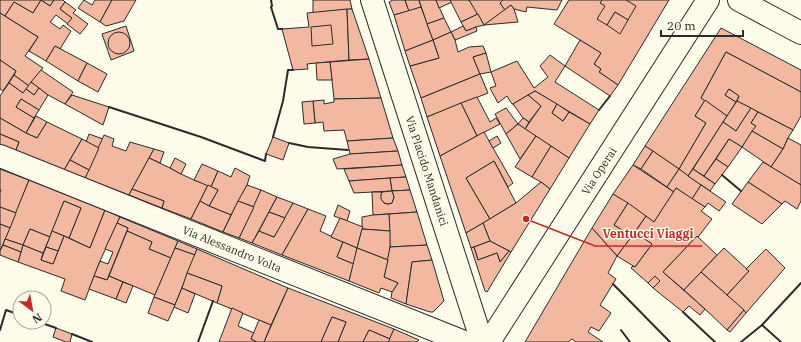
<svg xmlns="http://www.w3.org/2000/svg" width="801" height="342" font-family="'IBM Plex Serif',serif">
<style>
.building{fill:#f2b8a0;stroke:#2b2b2b}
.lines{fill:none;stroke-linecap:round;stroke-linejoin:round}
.minor-casing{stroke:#2b2b2b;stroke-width:24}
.primary-casing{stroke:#2b2b2b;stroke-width:24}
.minor{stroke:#fdfbea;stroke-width:22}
.primary{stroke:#fdfbea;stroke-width:22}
.wall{stroke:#2b2b2b;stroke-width:2}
.labels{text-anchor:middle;stroke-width:3;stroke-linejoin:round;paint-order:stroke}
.street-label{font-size:11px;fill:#2b2b2b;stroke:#fdfbea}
.leader{fill:none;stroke:#c62828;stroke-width:1.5}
.callout-dot{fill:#c62828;stroke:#fdfbea;stroke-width:1.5}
.callout-label{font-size:12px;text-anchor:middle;font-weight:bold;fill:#c62828;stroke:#fdfbea;stroke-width:3;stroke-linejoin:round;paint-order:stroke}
</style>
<rect width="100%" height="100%" fill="#fdfbea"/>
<!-- building -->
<g class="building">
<polygon points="0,0 41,0 33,13 14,2 5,16 0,13"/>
<polygon points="41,0 54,0 50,6"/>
<polygon points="41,0 50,6 54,0 63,0 65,2 60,9 72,18 68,24 56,15 50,22 60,29 63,25 71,31 60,49 55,46 46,61 29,51 38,37 5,16 14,2 33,13"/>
<polygon points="84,0 92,5 95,0 112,0 100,22 78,8"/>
<polygon points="112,0 136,0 124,21 106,26 100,22"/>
<polygon points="313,0 350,0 352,9 313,13"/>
<polygon points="393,0 405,0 409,11 394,15 389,2"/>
<polygon points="405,0 419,0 421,7 409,11"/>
<polygon points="419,0 436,0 444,18 427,24"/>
<polygon points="436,0 450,0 452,2 439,8"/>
<polygon points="450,0 469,0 478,14 461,22"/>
<polygon points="469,0 503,0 500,3 505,10 484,25"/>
<polygon points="503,0 562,0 557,10 527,7 526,12 514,9 511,5 505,10 500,3"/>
<polygon points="569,0 669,0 618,85 599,72 601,69 594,64 601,53 554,24"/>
<polygon points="602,0 626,0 636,6 628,20 615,12 607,25 597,19 605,6 600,3"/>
<polygon points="65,2 76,10 73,13 88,24 80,34 67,24 72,18 60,9"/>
<polygon points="511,5 514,9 518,22 484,25"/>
<polygon points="421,7 433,40 405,51 394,15"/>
<polygon points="347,9 349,60 316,63 307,64 308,69 293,70 282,29 309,27 307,13"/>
<polygon points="347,9 352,9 369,59 349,60"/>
<polygon points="615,12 628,20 620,34 607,25"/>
<polygon points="0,13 38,37 25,56 43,68 29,86 14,75 16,71 0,60"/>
<polygon points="478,14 484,25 476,27 466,31 461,22"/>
<polygon points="444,18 451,32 433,40 427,24"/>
<polygon points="331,25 333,44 312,46 311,27"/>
<polygon points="126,26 134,51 111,60 102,34"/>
<polygon points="463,26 466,31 476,27 477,31 455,40 451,32"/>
<polygon points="721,28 801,70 801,92 726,52 701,98 705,100 695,116 706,123 679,169 645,146"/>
<circle cx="119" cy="43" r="11"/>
<polygon points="451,32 455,40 458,52 469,47 483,46 486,53 473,57 480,74 421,98 410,66 439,58 433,40"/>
<polygon points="433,40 439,58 410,66 405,51"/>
<polygon points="580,40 601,53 594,64 601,69 599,72 618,85 610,96 565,66"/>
<polygon points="55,46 87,63 78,81 46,61"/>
<polygon points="726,52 801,92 801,116 793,130 737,101 739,96 729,89 725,95 736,102 727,116 701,98"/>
<polygon points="486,53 491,72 480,74 473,57"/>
<polygon points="550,55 565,66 555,82 599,110 590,124 535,91 513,104 512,104 507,96 498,103 490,88 496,86 491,72 517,61 534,88 548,77 540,66"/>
<polygon points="369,59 381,98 334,99 330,62"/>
<polygon points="0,60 16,71 3,91 0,89"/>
<polygon points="330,62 332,80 317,80 316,63"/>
<polygon points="87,63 107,74 98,92 78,81"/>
<polygon points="41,70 73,92 65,104 48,95 31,82"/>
<polygon points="480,74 488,93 427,117 421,98"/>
<polygon points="14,75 29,86 23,93 9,83"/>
<polygon points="31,82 39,88 34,95 26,89"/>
<polygon points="9,83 23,93 26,89 34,95 39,88 48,95 39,110 21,99 16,107 34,118 26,133 0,118 0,96"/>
<polygon points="729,89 739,96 736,102 725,95"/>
<polygon points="535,91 557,104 552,113 563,121 569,112 590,124 569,158 525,129 541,106 528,95"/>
<polygon points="72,95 109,107 103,125 65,104"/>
<polygon points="528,95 541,106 529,122 523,118 513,104"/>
<polygon points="477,97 490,122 496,118 500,124 477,136 461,103"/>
<polygon points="381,98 393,138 347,141 344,130 324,131 323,122 315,123 313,101 324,100 324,104 334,102 334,99"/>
<polygon points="21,99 39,110 34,118 16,107"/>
<polygon points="705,100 727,116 688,176 679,169 706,123 695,116"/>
<polygon points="313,101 315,123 304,124 302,102"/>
<polygon points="737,101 751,108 736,131 723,122"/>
<polygon points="461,103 477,136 440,156 427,117"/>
<polygon points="557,104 569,112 563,121 552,113"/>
<polygon points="506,108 518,124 506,134 495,114"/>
<polygon points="751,108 758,112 751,123 756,126 742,147 729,139 704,176 693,169 723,122 736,131"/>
<polygon points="758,112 793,130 788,138 783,149 752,131 756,126 751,123"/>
<polygon points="36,116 47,122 37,138 26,133"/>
<polygon points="0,118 26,133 37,138 47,122 82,139 64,170 15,152 19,142 0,134"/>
<polygon points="523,118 529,122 525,129 518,124"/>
<polygon points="518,124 536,136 520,159 506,134"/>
<polygon points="752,131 783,149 771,167 742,147"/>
<polygon points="484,132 513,183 508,187 494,161 466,178 490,219 466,233 440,156"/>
<polygon points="0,134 19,142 15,152 0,145"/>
<polygon points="89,134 103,139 99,148 86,142"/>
<polygon points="104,135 114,139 112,146 126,151 130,142 154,149 129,195 85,178"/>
<polygon points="497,136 501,143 493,148 489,141"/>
<polygon points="536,136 551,146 532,177 515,167"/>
<polygon points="273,137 289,143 283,160 266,154"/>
<polygon points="393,138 398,151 350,154 347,141"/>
<polygon points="788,138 801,145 801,185 771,167 783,149"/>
<polygon points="82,139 99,148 89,170 70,160"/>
<polygon points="729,139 742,147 728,167 716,159"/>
<polygon points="551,146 569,158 550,189 541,182 532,177"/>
<polygon points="645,146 653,151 641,169 633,165"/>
<polygon points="154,149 164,152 160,163 149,158"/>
<polygon points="398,151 402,165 337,169 333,159 350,154"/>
<polygon points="653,151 679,169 667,187 641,169"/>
<polygon points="149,158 170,168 181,174 194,180 208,185 191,219 162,208 164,201 132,189"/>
<polygon points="175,158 186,164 181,174 170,168"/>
<polygon points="716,159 728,167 715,184 704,176"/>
<polygon points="70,160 89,170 85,178 64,170"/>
<polygon points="494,161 516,203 490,219 466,178"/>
<polygon points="763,162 801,185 801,201 797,209 785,201 782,204 748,182"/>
<polygon points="202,164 218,171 211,187 194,180"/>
<polygon points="402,165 406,177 349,181 344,169"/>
<polygon points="633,165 674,192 654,222 613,194"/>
<polygon points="235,168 250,176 247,185 231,215 209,206 218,190 211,187 218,171 231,177"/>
<polygon points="0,169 29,180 16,213 0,207 0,193 1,190 0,189"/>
<polygon points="679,169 701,185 692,199 676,188 674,192 667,187"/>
<polygon points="693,169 715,184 710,191 688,176"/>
<polygon points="406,177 410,190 392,191 390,178"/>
<polygon points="390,178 392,191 354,193 349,181"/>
<polygon points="29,180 105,210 90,248 69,238 81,208 64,201 50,237 30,229 23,245 5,239"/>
<polygon points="541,182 550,189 511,252 490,241 483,223 516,203"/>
<polygon points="748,182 782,204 762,224 732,204"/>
<polygon points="208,185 218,190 209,206 200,201"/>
<polygon points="247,185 261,190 254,207 238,201"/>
<polygon points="701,185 726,202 719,211 708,203 705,207 692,199"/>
<polygon points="676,188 705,207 701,211 712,219 698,237 697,236 663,272 705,309 700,315 689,306 683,312 653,288 660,281 655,276 648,283 631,268 633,266 635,267 652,244 635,232 646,216 654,222"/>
<polygon points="132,189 164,201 162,208 129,195"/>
<polygon points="261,190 277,197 252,243 239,238"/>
<polygon points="410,190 417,212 373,215 372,192 382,192 381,195 383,202 384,203 388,204 392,203 394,197 392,191"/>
<polygon points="392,191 394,197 392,203 388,204 384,203 381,199 381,195 382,192"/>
<polygon points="613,194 628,203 614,225 632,236 617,256 592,228"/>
<polygon points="277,197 293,203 285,218 269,212"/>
<polygon points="64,201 81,208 69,238 52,231"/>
<polygon points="200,201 209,206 231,215 223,232 191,219"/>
<polygon points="238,201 254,207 239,238 223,232"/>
<polygon points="293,203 308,209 282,255 252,243 259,231 274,237"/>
<polygon points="628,203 646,216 632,236 614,225"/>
<polygon points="338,205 350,211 347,221 334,216"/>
<polygon points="0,207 16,213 10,228 0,224"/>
<polygon points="308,209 326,216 320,231 343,242 337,257 354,264 349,281 282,255"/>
<polygon points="105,210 120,217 100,261 85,300 61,291 65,279 18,262 23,245 43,253 41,260 53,264 64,236 90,248"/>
<polygon points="269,212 285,218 274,237 259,231"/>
<polygon points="417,212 427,245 390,247 389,214"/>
<polygon points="389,214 390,231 362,229 362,217 373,215"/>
<polygon points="120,217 178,241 171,258 149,249 152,242 127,231 128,228 117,223"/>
<polygon points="340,218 363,227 357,248 331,237"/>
<polygon points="117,223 128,228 107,280 94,276 100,261 108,264 113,252 105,249"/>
<polygon points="483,223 490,241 471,248 466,233"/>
<polygon points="0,224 10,228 0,251"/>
<polygon points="592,228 617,256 608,273 616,279 600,305 611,313 599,331 591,327 588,332 603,342 576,342 572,339 568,342 525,342"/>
<polygon points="30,229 50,237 43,253 23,245"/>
<polygon points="362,229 390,231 390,250 388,260 357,248"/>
<polygon points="52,231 64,236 58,251 46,247"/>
<polygon points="127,231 152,242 149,249 171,258 155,295 109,276"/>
<polygon points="635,232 652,244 635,267 617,256"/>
<polygon points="697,236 717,255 684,290 663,272"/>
<polygon points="5,239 23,245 21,252 3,245"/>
<polygon points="178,241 197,249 195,255 175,248"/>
<polygon points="490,241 509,251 500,262 497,253 478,260 474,247"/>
<polygon points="343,242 357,248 354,264 337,257"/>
<polygon points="3,245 21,252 18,262 0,255 0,251"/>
<polygon points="427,245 432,260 412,262 406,304 391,298 392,292 398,283 384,277 390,247"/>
<polygon points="46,247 58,251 53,264 41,260"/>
<polygon points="474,247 478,260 497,253 500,262 509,251 511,252 487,292 485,291 471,248"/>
<polygon points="175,248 195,255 175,305 154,297"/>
<polygon points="357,248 388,260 384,277 398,283 392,292 381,288 379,293 349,281"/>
<polygon points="724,248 749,271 727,295 701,272"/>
<polygon points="197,249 288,288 271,325 217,303 222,286 187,273"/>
<polygon points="766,249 785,268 746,313 727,295 749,271 746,269"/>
<polygon points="432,260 444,301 433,312 430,312 406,304 412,262"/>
<polygon points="701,272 744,310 727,330 705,309 684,290"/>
<polygon points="187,273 222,286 217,303 182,288"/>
<polygon points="94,276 107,280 109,276 123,282 116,299 89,289"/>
<polygon points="655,276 660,281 653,288 648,283"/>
<polygon points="123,282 133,286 126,303 116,299"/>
<polygon points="182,288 195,294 188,313 174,307"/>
<polygon points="288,288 394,329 390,339 369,330 363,342 338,342 346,322 332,317 321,342 264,342"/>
<polygon points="154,297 175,305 168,321 148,313"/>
<polygon points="232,308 243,313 238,326 254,333 251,339 257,342 219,342"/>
<polygon points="744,310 746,313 730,332 727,330"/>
<polygon points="332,317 346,322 338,342 321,342"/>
<polygon points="259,320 271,325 264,342 257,342 251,339"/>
<polygon points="56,328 72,334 70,342 66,342 53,337"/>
<polygon points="394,329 419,340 417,342 388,342"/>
<polygon points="369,330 390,339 388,342 363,342"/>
</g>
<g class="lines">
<!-- minor casing -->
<g class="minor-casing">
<g id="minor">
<polyline points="372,0 482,342"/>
<polyline points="739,0 801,33"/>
<polyline points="0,156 464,342"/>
</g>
</g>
<!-- primary casing -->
<g class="primary-casing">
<polyline id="primary" points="489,342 708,0"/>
</g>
<!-- minor -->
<use href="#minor" class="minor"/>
<!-- primary -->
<use href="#primary" class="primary"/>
<!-- wall -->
<g class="wall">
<polyline points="271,0 272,6 271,7 278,29 282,29"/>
<polyline points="109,107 201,137 265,161 266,154"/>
<polyline points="599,110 610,96"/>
<polyline points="273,137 283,101 288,70 293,70"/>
<polyline points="289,143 308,147 348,150"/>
<polyline points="722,175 741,191"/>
<polyline points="613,284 670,342"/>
<polyline points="683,312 715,342"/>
<polyline points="39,322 56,328"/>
<polyline points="762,325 781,342"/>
<polyline points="0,330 6,310 20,315"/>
<polyline points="621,330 630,342"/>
<polyline points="72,334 92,342"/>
<polyline points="198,342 213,301"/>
<polyline points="741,342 762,325 801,283"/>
</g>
</g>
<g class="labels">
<!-- street labels -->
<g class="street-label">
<text transform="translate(427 171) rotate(72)" y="4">Via Placido Mandanici</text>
<text transform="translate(599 171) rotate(-57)" y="4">Via Operai</text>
<text transform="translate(232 249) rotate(22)" y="4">Via Alessandro Volta</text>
</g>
</g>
<!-- callouts -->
<path class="leader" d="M526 219L595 246H702"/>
<circle class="callout-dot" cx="526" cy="219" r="4"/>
<g class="callout-label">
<text x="648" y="238">Ventucci Viaggi</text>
</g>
<!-- north arrow -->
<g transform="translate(32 310) rotate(148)"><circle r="19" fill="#fdfbea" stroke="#a9a89e"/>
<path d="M0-3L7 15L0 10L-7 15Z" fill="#c62828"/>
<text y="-6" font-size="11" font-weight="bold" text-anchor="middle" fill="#2b2b2b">N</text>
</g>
<!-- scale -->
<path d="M661 30v6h82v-6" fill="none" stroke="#2b2b2b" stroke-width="2"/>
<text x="667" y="30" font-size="12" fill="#2b2b2b" stroke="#fdfbea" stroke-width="3" paint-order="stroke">20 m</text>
</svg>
